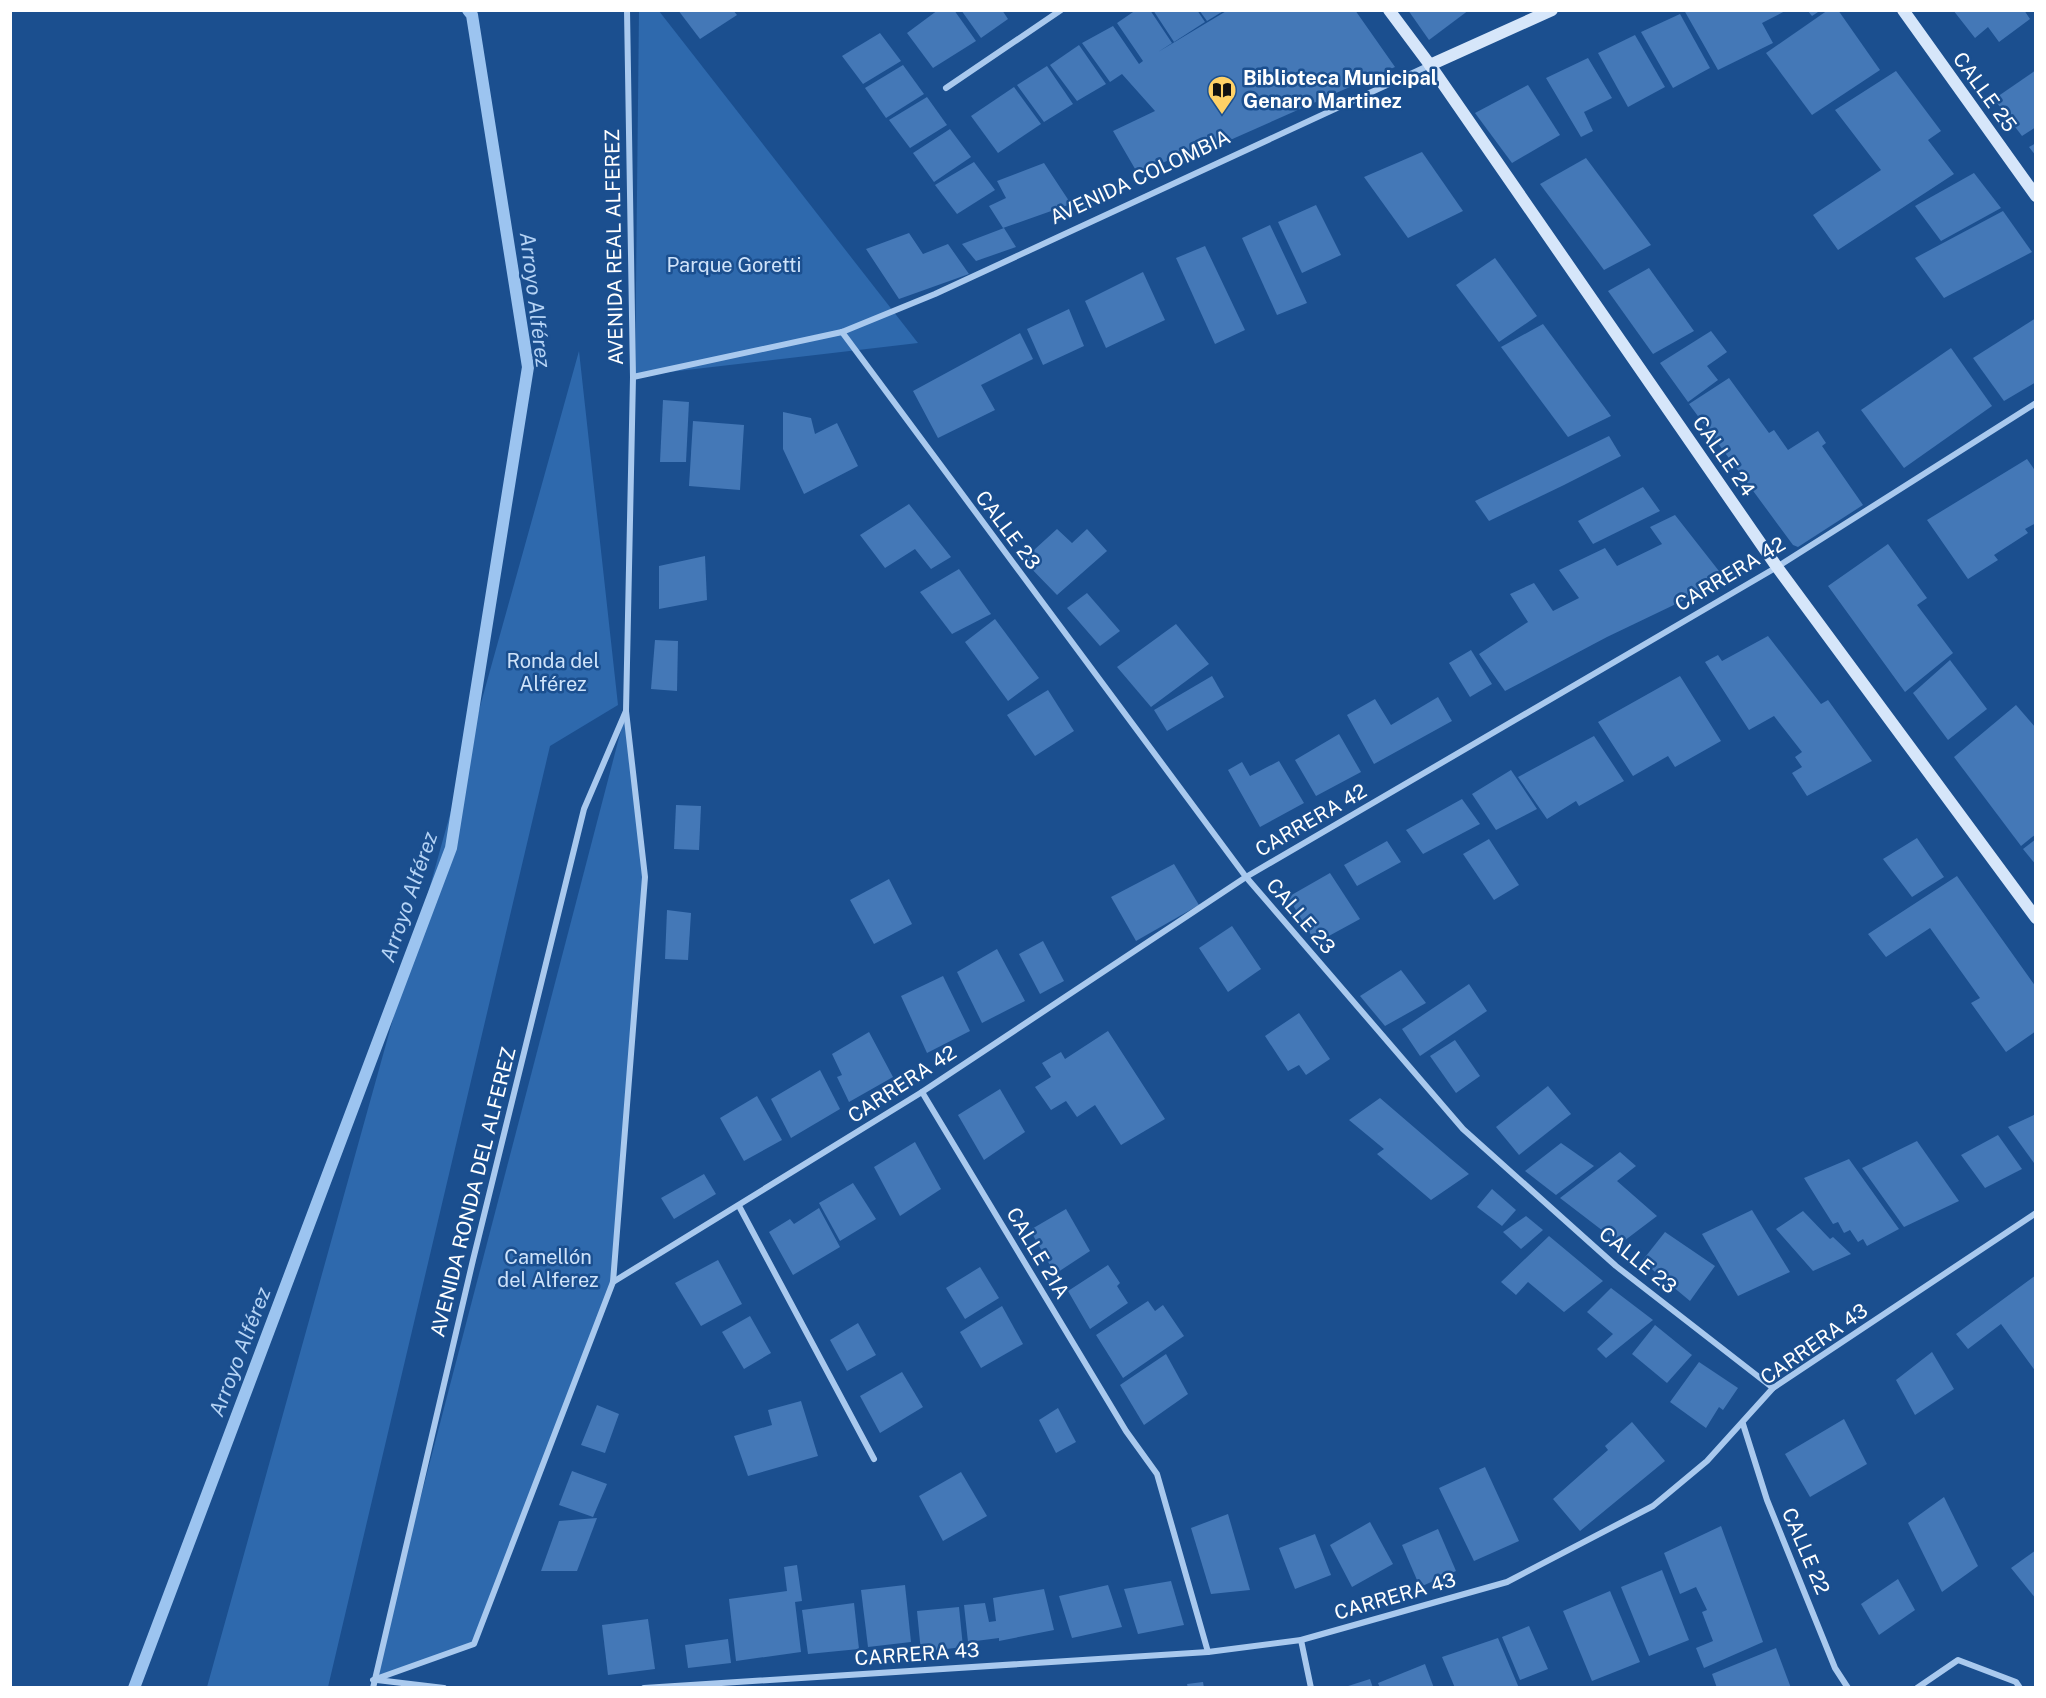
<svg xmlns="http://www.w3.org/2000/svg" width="2046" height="1698" font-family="'Public Sans',sans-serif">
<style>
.green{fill:#2e69ad}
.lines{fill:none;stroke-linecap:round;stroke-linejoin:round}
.stream{stroke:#9cc4f0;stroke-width:12}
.building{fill:#4478b7}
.street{stroke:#a9c9ee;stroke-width:6}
.secondary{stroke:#d6e6fa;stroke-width:12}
.labels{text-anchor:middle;stroke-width:5;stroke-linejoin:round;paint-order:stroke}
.poi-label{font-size:20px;font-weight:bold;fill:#fff;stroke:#1b4f8f;text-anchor:start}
.street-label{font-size:20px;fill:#fff;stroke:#1b4f8f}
.park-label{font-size:20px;fill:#cfe3fa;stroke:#1b4f8f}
.water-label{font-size:21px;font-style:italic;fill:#b5d3f5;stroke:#1b4f8f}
</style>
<rect width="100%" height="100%" fill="#1b4f8f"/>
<!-- green -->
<g class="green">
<polygon points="639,11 659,11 918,343 635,376"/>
<polygon points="579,351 618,705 550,746 328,1687 207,1687"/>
<polygon points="626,711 645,877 613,1282 474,1644 373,1680"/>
</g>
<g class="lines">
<!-- stream -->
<polyline class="stream" points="134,1688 451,848 528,367 472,15 468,10"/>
</g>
<!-- building -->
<g class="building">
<polygon points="678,10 733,10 737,15 700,39"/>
<polygon points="938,10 954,10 976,41 933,68 907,33"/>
<polygon points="961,10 1002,10 1008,19 981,38"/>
<polygon points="1136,10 1150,10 1172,43 1158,52 1228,10 1355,10 1395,67 1194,156 1189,151 1138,174 1113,131 1155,111 1122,74 1110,82 1082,43 1113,26 1139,64 1143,61 1117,23"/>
<polygon points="1153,10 1197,10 1205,22 1174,42"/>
<polygon points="1199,10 1225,10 1207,21"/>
<polygon points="1408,10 1469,10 1429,40"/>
<polygon points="1684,10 1787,10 1762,23 1773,43 1718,70"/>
<polygon points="1807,10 1821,10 1812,16"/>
<polygon points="1828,10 1838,10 1880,70 1812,115 1766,53"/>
<polygon points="1953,10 2024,10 2030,19 1999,42 1988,27 1975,38"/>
<polygon points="1680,14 1710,68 1673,88 1641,32"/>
<polygon points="880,33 901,61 863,84 842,56"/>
<polygon points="1635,35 1665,87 1628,107 1598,53"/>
<polygon points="1079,45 1106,84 1077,101 1050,65"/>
<polygon points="1588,58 1612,98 1584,112 1593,131 1581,137 1546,78"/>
<polygon points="903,65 924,94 886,118 865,88"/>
<polygon points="1047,66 1073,104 1044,122 1017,85"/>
<polygon points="2036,70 2036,127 2022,136 1994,99"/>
<polygon points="1896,71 1941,131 1928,140 1954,174 1838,250 1813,215 1881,170 1835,110"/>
<polygon points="1528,85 1560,135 1512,163 1475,113"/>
<polygon points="1014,87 1041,124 998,153 971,116"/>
<polygon points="927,97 947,125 910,148 889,120"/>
<polygon points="950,129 971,157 934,182 913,153"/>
<polygon points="2036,143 2036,156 2029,147"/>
<polygon points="1422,152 1463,211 1408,238 1364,177"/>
<polygon points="1586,158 1651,245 1604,270 1540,184"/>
<polygon points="974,162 995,190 957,214 935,185"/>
<polygon points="1044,163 1071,204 1003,228 989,206 1006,198 997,181"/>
<polygon points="1974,173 2001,208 1941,241 1915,206"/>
<polygon points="1316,205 1341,255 1302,273 1278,222"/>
<polygon points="2003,211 2032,252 1944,298 1915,258"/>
<polygon points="1270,225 1307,303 1277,315 1242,238"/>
<polygon points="1004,228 1016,247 976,261 962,244"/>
<polygon points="909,233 923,254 948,244 969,274 899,299 866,249"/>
<polygon points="1205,246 1245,330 1215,344 1176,258"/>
<polygon points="1495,258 1537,316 1499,342 1456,285"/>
<polygon points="1649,268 1694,331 1653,354 1608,291"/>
<polygon points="1143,272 1165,320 1106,348 1085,301"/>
<polygon points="1069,309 1084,346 1043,365 1027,329"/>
<polygon points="2036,318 2036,382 2004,401 1973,358"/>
<polygon points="1543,324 1611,416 1568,437 1501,347"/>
<polygon points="1711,331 1727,352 1707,366 1718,380 1688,402 1660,363"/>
<polygon points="1020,333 1033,359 981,385 995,410 938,438 913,391"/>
<polygon points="1951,348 1992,406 1904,468 1861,410"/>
<polygon points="1729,378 1769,433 1774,430 1788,450 1818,431 1826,443 1822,446 1863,505 1798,547 1793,545 1689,404"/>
<polygon points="663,400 689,402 686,462 660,462"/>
<polygon points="783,412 811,418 815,434 837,423 858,466 804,494 783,449"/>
<polygon points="693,421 744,425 740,490 689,486"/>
<polygon points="1609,436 1621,456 1564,485 1489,521 1475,501"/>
<polygon points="2027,459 2036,472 2036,523 2025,529 2028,533 1994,555 1998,560 1968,579 1927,520"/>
<polygon points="1643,487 1660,511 1593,544 1578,521"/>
<polygon points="909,504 951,557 931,569 915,549 885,568 860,535"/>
<polygon points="1675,515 1726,580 1607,637 1505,691 1479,654 1528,622 1510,594 1534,583 1553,611 1579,598 1559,570 1605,548 1617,566 1662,544 1650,527"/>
<polygon points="1057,529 1072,543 1087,529 1107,551 1057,595 1023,560"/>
<polygon points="1888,544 1927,598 1917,605 1953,653 1905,692 1828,586"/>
<polygon points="705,556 707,600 659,609 659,566"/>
<polygon points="959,569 991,614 952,634 920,592"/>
<polygon points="1087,593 1120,631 1100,646 1067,608"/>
<polygon points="995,619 1039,678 1008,701 965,642"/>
<polygon points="1176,624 1209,664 1151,707 1117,667"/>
<polygon points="1768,636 1821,704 1828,700 1872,761 1807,796 1792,773 1802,767 1795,757 1802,752 1774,716 1749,730 1705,662 1718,655 1722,661"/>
<polygon points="655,640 678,641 677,691 651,689"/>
<polygon points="1471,650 1492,684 1470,697 1449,663"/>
<polygon points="1950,660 1987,709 1948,740 1913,693"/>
<polygon points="1212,676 1224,697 1167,731 1154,710"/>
<polygon points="1680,676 1721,741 1675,767 1668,756 1633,776 1598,722"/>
<polygon points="1048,690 1074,731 1035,756 1007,715"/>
<polygon points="1438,697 1452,721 1374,764 1347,715 1375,699 1391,725"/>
<polygon points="2016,705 2036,728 2036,834 2021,846 1954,757"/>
<polygon points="1339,734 1361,772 1316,796 1295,760"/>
<polygon points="1594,736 1624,781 1579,806 1576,801 1547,819 1518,777"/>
<polygon points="1279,761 1304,803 1260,827 1228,770 1242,762 1250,776"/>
<polygon points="1511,770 1537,809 1496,830 1472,794"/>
<polygon points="1462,799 1480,824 1423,854 1406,830"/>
<polygon points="676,805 701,806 699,850 674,849"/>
<polygon points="1917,838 1944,877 1912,897 1883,859"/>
<polygon points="1489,839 1519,885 1494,900 1463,854"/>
<polygon points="2036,839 2036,865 2023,849"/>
<polygon points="1387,841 1401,862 1357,886 1344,865"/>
<polygon points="1174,864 1199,905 1136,941 1111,897"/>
<polygon points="1330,873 1360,919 1316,943 1288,897"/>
<polygon points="1957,876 2036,987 2036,1031 2006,1052 1971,1003 1980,998 1930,928 1886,957 1868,934"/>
<polygon points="889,879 912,924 874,944 850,900"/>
<polygon points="667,910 691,913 688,960 665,959"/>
<polygon points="1232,926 1261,969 1228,992 1199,948"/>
<polygon points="1043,941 1064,981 1040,994 1019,954"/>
<polygon points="997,949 1025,1001 982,1023 957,972"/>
<polygon points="1401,970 1426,1003 1385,1026 1360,996"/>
<polygon points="943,976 970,1031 927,1053 901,996"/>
<polygon points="1469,984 1487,1011 1420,1056 1402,1029"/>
<polygon points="1299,1013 1330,1059 1306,1075 1299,1065 1288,1071 1265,1036"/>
<polygon points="1108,1031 1165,1119 1121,1145 1095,1105 1077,1117 1066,1101 1051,1110 1035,1087 1051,1077 1042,1063 1061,1052 1065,1059"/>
<polygon points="869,1032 893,1077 849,1102 837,1077 842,1075 832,1054"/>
<polygon points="1455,1040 1480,1076 1456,1093 1430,1056"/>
<polygon points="820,1070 840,1109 791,1138 771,1099"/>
<polygon points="1548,1086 1571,1114 1519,1155 1496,1127"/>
<polygon points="1000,1089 1025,1132 984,1160 958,1115"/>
<polygon points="757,1096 782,1140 744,1161 720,1118"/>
<polygon points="1380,1098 1451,1159 1469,1174 1431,1200 1377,1154 1384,1149 1349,1120"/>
<polygon points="2036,1114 2036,1162 2034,1163 2008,1127"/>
<polygon points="1998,1135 2022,1169 1985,1188 1961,1155"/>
<polygon points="1917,1141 1959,1201 1904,1227 1862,1168"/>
<polygon points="915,1142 941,1189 900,1216 874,1167"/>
<polygon points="1561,1143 1594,1166 1556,1195 1525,1171"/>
<polygon points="1620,1152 1636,1166 1617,1181 1657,1216 1620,1244 1560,1198"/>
<polygon points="1849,1159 1899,1229 1867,1246 1863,1239 1858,1242 1850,1230 1844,1233 1838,1222 1833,1224 1804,1178"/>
<polygon points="704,1174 716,1194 674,1219 661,1198"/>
<polygon points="853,1183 876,1219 840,1241 819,1203"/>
<polygon points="1492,1189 1516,1210 1502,1226 1477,1207"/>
<polygon points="819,1208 840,1247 793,1275 769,1232 790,1219 794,1224"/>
<polygon points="1066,1209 1090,1251 1055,1274 1030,1230"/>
<polygon points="1752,1210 1790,1272 1738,1296 1702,1234"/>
<polygon points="1803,1211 1830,1239 1833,1237 1851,1254 1813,1271 1776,1229"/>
<polygon points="1526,1216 1543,1230 1521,1249 1503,1232"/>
<polygon points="1665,1232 1715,1266 1690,1301 1642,1261"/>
<polygon points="1549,1236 1603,1281 1564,1312 1528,1282 1516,1295 1501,1282"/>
<polygon points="718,1260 742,1304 701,1326 675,1283"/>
<polygon points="1108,1265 1120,1283 1117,1286 1128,1303 1090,1329 1068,1291"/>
<polygon points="980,1267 999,1298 965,1319 946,1288"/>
<polygon points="2036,1275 2036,1372 2001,1324 1968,1349 1956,1334"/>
<polygon points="1611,1288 1653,1320 1606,1358 1597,1349 1613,1334 1587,1312"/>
<polygon points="1148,1301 1155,1311 1163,1305 1184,1336 1123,1378 1096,1335"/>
<polygon points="1002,1306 1023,1344 981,1368 960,1332"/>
<polygon points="750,1316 771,1353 744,1369 722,1332"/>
<polygon points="858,1323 876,1355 847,1371 830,1340"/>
<polygon points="1655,1325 1692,1355 1667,1383 1632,1354"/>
<polygon points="1932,1352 1954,1389 1915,1415 1896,1380"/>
<polygon points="1166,1354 1188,1394 1144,1425 1120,1385"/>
<polygon points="1699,1362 1738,1388 1723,1410 1719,1407 1706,1428 1670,1402"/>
<polygon points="902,1372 923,1407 880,1433 860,1396"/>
<polygon points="801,1401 818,1456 748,1476 734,1436 772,1425 768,1410"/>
<polygon points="597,1405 619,1414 605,1453 581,1445"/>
<polygon points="1058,1408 1076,1442 1056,1453 1039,1420"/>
<polygon points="1844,1419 1867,1464 1810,1497 1785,1454"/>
<polygon points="1632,1422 1665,1461 1580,1531 1553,1499 1608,1450 1605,1446"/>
<polygon points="1485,1467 1519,1541 1474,1561 1439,1488"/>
<polygon points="572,1471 607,1484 593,1517 559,1505"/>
<polygon points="961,1472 987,1516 943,1541 919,1496"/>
<polygon points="1944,1497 1978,1566 1942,1592 1908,1523"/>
<polygon points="1228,1514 1250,1590 1211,1594 1191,1528"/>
<polygon points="597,1518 577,1571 541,1571 559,1521"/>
<polygon points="1370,1522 1393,1564 1352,1587 1330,1545"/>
<polygon points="1721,1526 1763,1642 1704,1668 1696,1648 1713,1641 1702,1612 1707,1610 1696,1587 1680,1594 1664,1553"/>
<polygon points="1438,1529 1456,1571 1420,1587 1402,1545"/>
<polygon points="1315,1534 1331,1575 1295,1589 1279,1548"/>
<polygon points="2036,1550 2036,1599 2011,1568"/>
<polygon points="797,1565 802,1601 795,1602 801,1652 736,1661 729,1599 787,1591 784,1567"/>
<polygon points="1662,1570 1689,1640 1649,1656 1621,1587"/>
<polygon points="1898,1579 1915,1610 1879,1635 1861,1604"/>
<polygon points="1171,1581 1184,1625 1138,1634 1124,1589"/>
<polygon points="905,1585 911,1642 868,1647 861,1590"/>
<polygon points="1108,1585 1122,1627 1072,1638 1059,1596"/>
<polygon points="1044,1589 1054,1630 999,1641 999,1638 968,1642 964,1605 985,1603 989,1622 996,1621 993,1598"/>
<polygon points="1610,1591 1640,1662 1592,1681 1563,1611"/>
<polygon points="854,1603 859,1649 808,1654 802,1610"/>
<polygon points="959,1607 963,1647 921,1652 917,1611"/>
<polygon points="648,1619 655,1669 608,1675 602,1625"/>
<polygon points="1529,1626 1548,1669 1520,1680 1502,1637"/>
<polygon points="1498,1638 1519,1688 1455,1688 1442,1657"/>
<polygon points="728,1639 731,1663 688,1668 685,1645"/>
<polygon points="1776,1648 1791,1688 1717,1688 1712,1674"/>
<polygon points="1425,1664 1434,1688 1380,1688 1378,1683"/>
<polygon points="1370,1679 1373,1688 1345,1688 1345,1687"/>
<polygon points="1203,1682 1204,1688 1188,1688 1187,1684"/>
</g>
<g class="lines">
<!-- street -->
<g class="street">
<polyline points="946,88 1061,10"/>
<polyline points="842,332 1246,877 1463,1129 1616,1266 1773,1388"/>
<polyline points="633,377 842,332 935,294 1430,65"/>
<polyline points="922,1092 1126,1431 1157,1474 1208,1652"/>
<polyline points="739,1206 874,1459"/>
<polyline points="613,1282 922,1092 1246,877 1777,567 2036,403"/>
<polyline points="1743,1424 1767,1500 1835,1668 1848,1688"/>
<polyline points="1301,1640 1311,1688"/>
<polyline points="373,1680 474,1644 613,1282 645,877 626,711 633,377 627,10"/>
<polyline points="377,1680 444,1688"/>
<polyline points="373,1688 473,1260 584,809 626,711"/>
<polyline points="644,1688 1208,1652 1301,1640 1507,1582 1653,1506 1707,1461 1773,1388 2036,1213"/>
<polyline points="1917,1688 1958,1660 2016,1682 2020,1688"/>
</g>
<!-- secondary -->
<g class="secondary">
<polyline points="1389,10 1430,65 1777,567 2036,918"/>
<polyline points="1903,10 2036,196"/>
<polyline points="1430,65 1552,10"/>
</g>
</g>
<!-- icons -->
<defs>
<g id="library-pin" transform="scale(1.5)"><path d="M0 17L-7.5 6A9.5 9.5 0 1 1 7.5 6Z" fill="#ffd166" stroke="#1b4f8f"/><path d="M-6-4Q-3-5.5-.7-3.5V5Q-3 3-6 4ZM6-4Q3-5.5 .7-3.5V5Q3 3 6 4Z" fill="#111"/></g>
</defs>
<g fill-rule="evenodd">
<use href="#library-pin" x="1222" y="90"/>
</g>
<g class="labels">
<!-- poi labels -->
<g class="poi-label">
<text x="1243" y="85">Biblioteca Municipal<tspan x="1243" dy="23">Genaro Martinez</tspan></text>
</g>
<!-- street labels -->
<g class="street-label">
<text transform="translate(1985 92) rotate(54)" y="7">CALLE 25</text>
<text transform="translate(1140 177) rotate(-25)" y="7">AVENIDA COLOMBIA</text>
<text transform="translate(614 247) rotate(-91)" y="7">AVENIDA REAL ALFEREZ</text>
<text transform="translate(1724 456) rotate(55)" y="7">CALLE 24</text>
<text transform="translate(1008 530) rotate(53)" y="7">CALLE 23</text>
<text transform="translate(1730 574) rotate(-31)" y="7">CARRERA 42</text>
<text transform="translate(1311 820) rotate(-30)" y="7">CARRERA 42</text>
<text transform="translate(1301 916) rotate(49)" y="7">CALLE 23</text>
<text transform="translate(902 1084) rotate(-33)" y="7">CARRERA 42</text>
<text transform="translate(473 1192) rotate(-76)" y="7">AVENIDA RONDA DEL ALFEREZ</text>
<text transform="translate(1038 1253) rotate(59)" y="7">CALLE 21A</text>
<text transform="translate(1638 1260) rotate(39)" y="7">CALLE 23</text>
<text transform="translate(1814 1344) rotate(-35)" y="7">CARRERA 43</text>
<text transform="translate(1806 1551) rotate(67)" y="7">CALLE 22</text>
<text transform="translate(1395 1596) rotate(-16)" y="7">CARRERA 43</text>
<text transform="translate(917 1654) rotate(-4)" y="7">CARRERA 43</text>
</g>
<!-- park labels -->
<g class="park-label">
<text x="734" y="272">Parque Goretti</text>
<text x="553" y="668">Ronda del<tspan x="553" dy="23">Alférez</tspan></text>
<text x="548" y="1264">Camellón<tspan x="548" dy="23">del Alferez</tspan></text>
</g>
<!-- water labels -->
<g class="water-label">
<text transform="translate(535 300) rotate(83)" y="7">Arroyo Alférez</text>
<text transform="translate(409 897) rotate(-71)" y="7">Arroyo Alférez</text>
<text transform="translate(240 1352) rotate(-69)" y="7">Arroyo Alférez</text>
</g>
</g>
<!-- border -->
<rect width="2046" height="1698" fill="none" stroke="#ffffff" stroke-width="24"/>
</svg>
